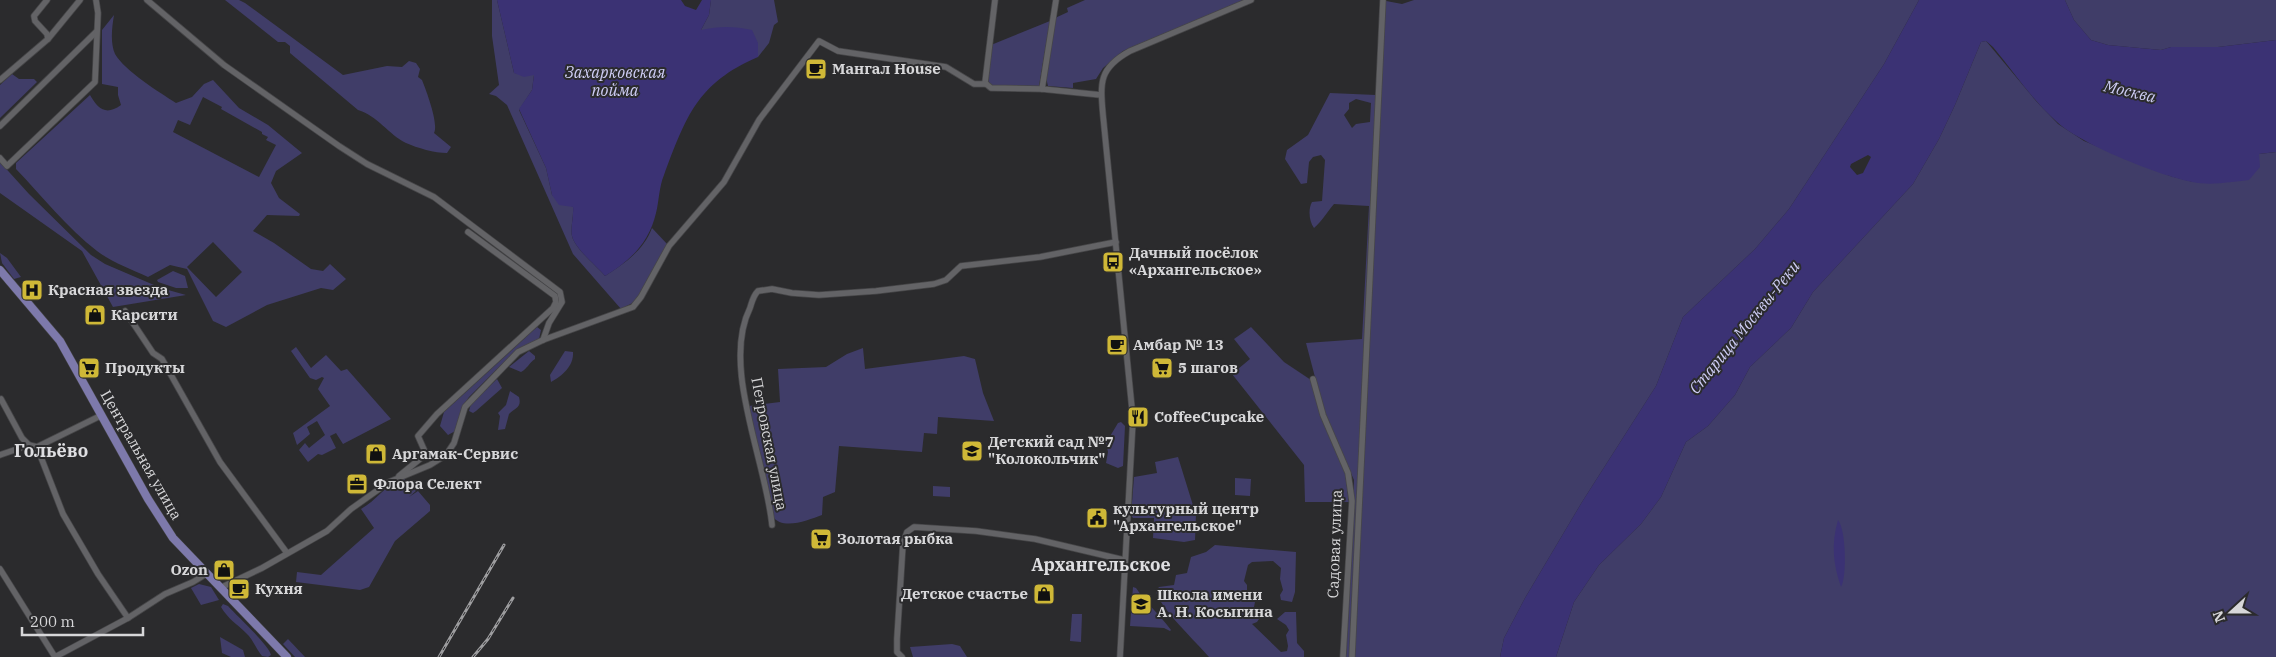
<svg xmlns="http://www.w3.org/2000/svg" width="2276" height="657" font-family="'IBM Plex Serif',serif">
<style>
.green{fill:#403d68;fill-rule:evenodd}
.water{fill:#3b3274;fill-rule:evenodd}
.lines{fill:none;stroke-linecap:round;stroke-linejoin:round}
.minor-casing{stroke:#464648;stroke-width:7}
.major-casing{stroke:#464648;stroke-width:9}
.minor{stroke:#636366;stroke-width:5.5}
.major{stroke:#7d79ab;stroke-width:8}
.rail-casing{stroke:#9e9ea0;stroke-width:3}
.rail{stroke:#2b2b2d;stroke-width:1;stroke-dasharray:4;stroke-linecap:butt}
.labels{text-anchor:middle;stroke-width:4;stroke-linejoin:round;paint-order:stroke}
.poi-label{font-size:15px;font-weight:bold;fill:#d7d7d9;stroke:#2b2b2d;text-anchor:start}
.street-label{font-size:15px;fill:#d7d7d9;stroke:#2b2b2d}
.water-label{font-size:16px;font-style:italic;fill:#cecdf5;stroke:#2b2b2d}
.quarter-label{font-size:18px;font-weight:bold;fill:#dedee1;stroke:#2b2b2d}
</style>
<rect width="100%" height="100%" fill="#2b2b2d"/>
<!-- green -->
<g class="green">
<path d="M225 0H239L245 3 343 75 387 66 402 67 409 61 416 63 420 69 418 77 422 80C426 90 439 124 434 133L451 147 447 153C435 153 417 148 406 143 388 134 378 116 358 110L290 53V46L285 42H278Z"/>
<path d="M492 0H497L514 73 534 75 532 90 519 110 546 168 552 195 573 207C574 215 570 230 572 236 575 249 596 265 605 276 624 264 644 250 652 228L668 245 636 301 621 309 573 254 507 105 496 96 489 94 499 85 492 36Z"/>
<polygon points="711,0 774,0 778,22 774,25 769,43 758,57 758,43 701,30 709,15"/>
<polygon points="1085,0 1244,0 1123,51 1103,68 1096,79 1073,83 1073,88 1048,86 1046,78 1055,18 1068,12 1067,8"/>
<path d="M1381 0 1402 4 1414 0H1919L1884 64 1789 209 1755 249 1683 317 1656 386 1582 502 1525 598 1504 638 1500 657H1346L1354 480 1325 415 1306 343 1362 339 1369 206 1334 204C1327 212 1323 220 1314 228 1309 221 1308 209 1312 202L1322 201 1325 160 1321 155 1313 157 1309 162 1307 183 1301 184 1285 159 1287 150 1308 135 1330 93 1376 95ZM1356 99 1371 103 1370 122 1356 124 1352 128 1344 115 1349 109V103Z"/>
<polygon points="2065,0 2276,0 2276,40 2218,47 2171,47 2161,50 2108,45 2091,40 2074,20"/>
<path d="M114 15C112 27 110 43 115 54 125 71 159 92 176 103L192 97 204 84 213 80 239 108 268 125 302 153 276 171 271 183 279 198 300 214 299 216 267 215 253 231 274 243 311 269 323 271 330 264 346 279 333 290 321 288 267 305 226 327 213 321 187 269 170 265 148 277C131 269 111 262 97 251 67 228 42 196 16 169V163L90 95C98 109 106 116 121 105L118 95V87L102 84V30ZM203 97 222 107 221 109 262 132V134L268 137 266 140 276 145 259 177 173 132 178 120 190 125ZM213 242 242 272 216 297 187 267Z"/>
<polygon points="1050,21 1039,86 1036,88 991,86 987,83 991,45"/>
<polygon points="1986,41 2036,101 2058,124 2084,141 2170,176 2193,182 2259,154 2276,152 2276,657 1556,657 1574,602 1599,565 1641,524 1661,497 1686,442 1708,426 1735,395 1750,367 1791,328 1813,292 1913,184 1939,139 1955,105 1981,42"/>
<polygon points="12,74 19,79 34,79 37,82 0,118 0,85"/>
<polygon points="0,162 29,194 91,255 105,264 161,288 186,295 113,307 82,251 0,193"/>
<polygon points="0,253 7,258 21,277 14,279 2,263"/>
<polygon points="173,271 185,276 188,288 176,288 158,282 157,280"/>
<polygon points="537,327 541,330 539,339 520,348 510,356 469,397 463,406 457,430 448,435 440,426 444,412"/>
<polygon points="1251,327 1284,362 1311,380 1345,472 1349,502 1305,502 1304,465 1232,374 1250,359 1234,339"/>
<polygon points="296,347 311,368 326,355 341,371 347,369 391,419 343,444 336,433 330,436 336,448 322,455 318,454 308,462 299,450 305,443 309,448 325,435 317,421 307,427 310,434 297,445 293,433 330,406 318,389 324,378 322,377 316,380 310,378 291,351"/>
<path d="M863 348 865 369 964 356 975 359 983 393 994 421 938 417 937 434 924 433 922 452 839 446 835 492 823 497 822 515C808 520 783 531 772 516 767 478 753 443 749 406L780 402 778 369 826 367 847 354Z"/>
<path d="M529 351 535 356V359C529 363 527 369 521 372L509 367Z"/>
<path d="M565 351 573 352C574 366 562 376 551 382L550 375Z"/>
<polygon points="497,379 502,388 476,411 473,413 469,411 471,404"/>
<path d="M510 391 519 397C522 408 515 408 509 414L505 429 498 430 500 416 498 413 506 405Z"/>
<polygon points="1121,422 1125,426 1123,466 1118,468 1106,463 1108,452 1106,443 1118,423"/>
<polygon points="1178,457 1196,515 1195,540 1184,542 1153,538 1154,518 1133,518 1131,515 1134,477 1157,473 1155,462"/>
<path d="M403 478 417 490 409 497 418 491 430 505V511L395 541 369 587 360 590 296 582 297 572 321 575 374 528 361 509C376 501 386 484 403 478Z"/>
<polygon points="1235,478 1251,479 1250,496 1235,495"/>
<polygon points="933,486 950,487 950,497 933,496"/>
<path d="M1215 545 1296 552 1295 592 1292 602 1281 600 1280 595 1283 590 1280 579 1281 568 1273 561 1252 562 1248 565 1244 581 1247 585V595L1255 602 1254 607 1263 613 1257 622 1252 624 1281 652 1287 651 1288 646 1286 635 1289 630 1286 625 1277 619 1285 612H1296L1297 643 1304 651V657H1209C1198 644 1158 606 1156 591L1159 587 1174 585 1176 575 1187 573 1191 557 1206 552Z"/>
<polygon points="199,584 211,587 219,600 201,605 191,588"/>
<path d="M1133 587 1136 588C1146 603 1160 615 1171 630L1170 631 1164 628 1130 626Z"/>
<path d="M223 604 228 606C237 616 269 645 271 655L268 657 262 656C256 649 253 639 246 633 237 624 228 619 221 607Z"/>
<polygon points="1072,614 1082,614 1081,642 1070,641"/>
<polygon points="220,637 243,650 245,657 231,657 222,653"/>
<polygon points="288,639 305,657 295,657 283,644"/>
<polygon points="952,644 960,646 967,657 974,657 913,657 910,647"/>
</g>
<!-- water -->
<g class="water">
<path d="M497 0H681L685 6 696 10 702 0H711L709 15 701 30C719 26 734 26 752 30L758 43V57C697 83 686 117 664 175 659 187 659 201 656 213 649 243 630 261 605 276 596 265 575 249 572 236 570 230 574 215 573 207L559 205 552 195 546 168 519 109 532 90 534 75 524 77 514 73Z"/>
<path d="M1919 0H2065L2074 20 2091 40 2108 45 2161 50 2171 47H2218L2276 40V152L2259 154 2260 167 2249 180C2230 182 2211 186 2192 182 2158 175 2082 145 2057 122 2032 100 2014 72 1993 47L1986 41 1981 42 1955 105 1939 139 1913 184 1813 292 1791 328 1750 367 1735 395 1708 426 1686 442 1661 497 1641 524 1599 565 1574 602 1556 657H1500L1504 638 1525 598 1582 502 1656 386 1683 317 1755 249 1789 209 1884 64ZM1868 155 1871 157 1863 173 1857 175 1850 167 1851 164Z"/>
<path d="M1838 520C1846 529 1847 577 1841 587 1833 564 1831 544 1838 520Z"/>
</g>
<g class="lines">
<!-- minor casing -->
<g class="minor-casing">
<g id="minor">
<polyline points="147,0 224,65 339,146 367,164 434,197 560,292 562,302 549,323 543,340"/>
<polyline points="995,0 985,83 991,88 1042,89"/>
<polyline points="1056,0 1042,89 1101,95"/>
<polyline points="48,39 80,0"/>
<polyline points="0,80 48,39 47,34 35,21 34,16 47,0"/>
<polyline points="0,126 96,32"/>
<polyline points="0,158 7,166 95,82 98,13 96,0"/>
<polyline points="125,311 153,353 162,359 220,462 287,553"/>
<polyline points="1313,379 1323,415 1348,473 1352,501 1343,657"/>
<polyline points="1,399 22,438 29,445 37,447 63,514 98,574 128,618"/>
<polyline points="37,447 102,415"/>
<polyline points="0,455 29,445"/>
<polyline points="399,476 426,454 418,436 437,414 553,308 556,302 555,296 468,232"/>
<path d="M772 525C766 461 721 366 750 308 752 302 753 296 758 291L772 289 792 293 819 295 876 291 934 284 946 280 961 266 1040 257 1116 242"/>
<polyline points="0,569 55,657"/>
<polyline points="220,588 262,568 327,531 351,509 389,482 430,465 446,455 454,443 465,407 518,352 543,340 633,307 641,297 669,246 724,182 759,120 819,41 838,51 946,67 974,84 986,84"/>
<polyline points="55,657 128,618 165,594 193,582 206,574"/>
<polyline points="902,657 897,652 897,639 903,543 907,532 914,527 976,531 1035,539 1124,560"/>
<path d="M1120 657 1133 419 1103 115C1100 82 1099 68 1130 51L1251 0"/>
<polyline points="1352,657 1383,0"/>
</g>
</g>
<!-- major casing -->
<g class="major-casing">
<polyline id="major" points="0,270 60,341 148,499 173,538 287,657"/>
</g>
<!-- minor -->
<use href="#minor" class="minor"/>
<!-- major -->
<use href="#major" class="major"/>
<!-- rail casing -->
<g class="rail-casing">
<g id="rail">
<polyline points="439,657 504,545"/>
<polyline points="473,657 488,639 513,598"/>
</g>
</g>
<!-- rail -->
<use href="#rail" class="rail"/>
</g>
<!-- icons -->
<defs>
<g id="cafe-square" transform="scale(1.125)"><rect x="-9" y="-9" width="18" height="18" rx="4" fill="#cfb837" stroke="#2b2b2d"/><path d="M-5.5-4.5H6V0H3Q3 3.5 0 3.5H-2.5Q-5.5 3.5-5.5 0ZM3-3.2v2h1.7v-2ZM-6 4.5H4V6H-6Z" fill="#111"/></g>
<g id="bus-square" transform="scale(1.125)"><rect x="-9" y="-9" width="18" height="18" rx="4" fill="#cfb837" stroke="#2b2b2d"/><path d="M-5-6H5V4H4V6H2V4H-2V6H-4V4H-5ZM-3.5-4V0h7V-4ZM-3.5 1.2v1.5H-2V1.2ZM2 1.2v1.5H3.5V1.2Z" fill="#111"/></g>
<g id="hospital-square" transform="scale(1.125)"><rect x="-9" y="-9" width="18" height="18" rx="4" fill="#cfb837" stroke="#2b2b2d"/><path d="M-5-5h3v3.5h4V-5h3V5h-3V1.5h-4V5h-3Z" fill="#111"/></g>
<g id="shop-square" transform="scale(1.125)"><rect x="-9" y="-9" width="18" height="18" rx="4" fill="#cfb837" stroke="#2b2b2d"/><path d="M-5-2.5h2.3a2.7 3.5 0 0 1 5.4 0H5L5.5 6h-11ZM-1.5-2.5h3a1.5 2.3 0 0 0-3 0Z" fill="#111"/></g>
<g id="supermarket-square" transform="scale(1.125)"><rect x="-9" y="-9" width="18" height="18" rx="4" fill="#cfb837" stroke="#2b2b2d"/><path d="M-6-5.5h2.5l.6 2H6L4.5 2H-2.5L-4.4-4H-6ZM-1.5 3.2a1.3 1.3 0 1 0 .1 0ZM3 3.2a1.3 1.3 0 1 0 .1 0Z" fill="#111"/></g>
<g id="restaurant-square" transform="scale(1.125)"><rect x="-9" y="-9" width="18" height="18" rx="4" fill="#cfb837" stroke="#2b2b2d"/><path d="M-5-6h1v4h1v-4h1v4h1v-4h1v5L-1.5 .5V6h-2V.5L-5-1ZM5-6V6H3V1.5H1.5Q1.5-4 5-6Z" fill="#111"/></g>
<g id="school-square" transform="scale(1.125)"><rect x="-9" y="-9" width="18" height="18" rx="4" fill="#cfb837" stroke="#2b2b2d"/><path d="M0-5L7-2L0 1L-7-2ZM-4 1L0 2.5L4 1V4Q0 6-4 4Z" fill="#111"/></g>
<g id="office-square" transform="scale(1.125)"><rect x="-9" y="-9" width="18" height="18" rx="4" fill="#cfb837" stroke="#2b2b2d"/><path d="M-6-3h4V-5.5h4V-3h4V5H-6ZM-1-4.5V-3h2v-1.5ZM-6 0V1H6V0Z" fill="#111"/></g>
<g id="civic-square" transform="scale(1.125)"><rect x="-9" y="-9" width="18" height="18" rx="4" fill="#cfb837" stroke="#2b2b2d"/><path d="M-.6-6.5H3V-4.5H.6V-3L4-1V1h2V6H-6V1h2V-1L-.6-3ZM-1.2 2.5V6h2.4V2.5Z" fill="#111"/></g>
</defs>
<g fill-rule="evenodd">
<use href="#cafe-square" x="816" y="69"/>
<use href="#bus-square" x="1113" y="262"/>
<use href="#hospital-square" x="32" y="290"/>
<use href="#shop-square" x="95" y="315"/>
<use href="#cafe-square" x="1117" y="345"/>
<use href="#supermarket-square" x="89" y="368"/>
<use href="#supermarket-square" x="1162" y="368"/>
<use href="#restaurant-square" x="1138" y="417"/>
<use href="#school-square" x="972" y="451"/>
<use href="#shop-square" x="376" y="454"/>
<use href="#office-square" x="357" y="484"/>
<use href="#civic-square" x="1097" y="518"/>
<use href="#supermarket-square" x="821" y="539"/>
<use href="#shop-square" x="224" y="570"/>
<use href="#cafe-square" x="239" y="589"/>
<use href="#shop-square" x="1044" y="594"/>
<use href="#school-square" x="1141" y="604"/>
</g>
<g class="labels">
<!-- poi labels -->
<g class="poi-label">
<text x="832" y="74">Мангал House</text>
<text x="1129" y="258">Дачный посёлок<tspan x="1129" dy="17">«Архангельское»</tspan></text>
<text x="48" y="295">Красная звезда</text>
<text x="111" y="320">Карсити</text>
<text x="1133" y="350">Амбар № 13</text>
<text x="105" y="373">Продукты</text>
<text x="1178" y="373">5 шагов</text>
<text x="1154" y="422">CoffeeCupcake</text>
<text x="988" y="447">Детский сад №7<tspan x="988" dy="17">"Колокольчик"</tspan></text>
<text x="392" y="459">Аргамак-Сервис</text>
<text x="373" y="489">Флора Селект</text>
<text x="1113" y="514">культурный центр<tspan x="1113" dy="17">"Архангельское"</tspan></text>
<text x="837" y="544">Золотая рыбка</text>
<text x="208" y="575" text-anchor="end">Ozon</text>
<text x="255" y="594">Кухня</text>
<text x="1028" y="599" text-anchor="end">Детское счастье</text>
<text x="1157" y="600">Школа имени<tspan x="1157" dy="17">А. Н. Косыгина</tspan></text>
</g>
<!-- street labels -->
<g class="street-label">
<text transform="translate(769 444) rotate(79)" y="5">Петровская улица</text>
<text transform="translate(141 455) rotate(60)" y="5">Центральная улица</text>
<text transform="translate(1335 544) rotate(-88)" y="5">Садовая улица</text>
</g>
<!-- water labels -->
<g class="water-label">
<text x="615" y="78">Захарковская<tspan x="615" dy="18">пойма</tspan></text>
<text transform="translate(2130 91) rotate(13)" y="6">Москва</text>
<text transform="translate(1744 327) rotate(-51)" y="6">Старица Москвы-Реки</text>
</g>
<!-- quarter labels -->
<g class="quarter-label">
<text x="51" y="457">Гольёво</text>
<text x="1101" y="571">Архангельское</text>
</g>
</g>
<!-- north arrow -->
<g transform="translate(2231 612) rotate(249)" stroke="#2b2b2d" stroke-width="4" paint-order="stroke">
<path d="M0-4L9 19L0 12L-9 19Z" fill="#d7d7d9"/>
<text y="-8" font-size="14" font-weight="bold" text-anchor="middle" fill="#d7d7d9">N</text>
</g>
<!-- scale -->
<path d="M22 627v8h121v-8" fill="none" stroke="#d7d7d9" stroke-width="2.5"/>
<text x="30" y="627" font-size="15" fill="#d7d7d9" stroke="#2b2b2d" stroke-width="4" paint-order="stroke">200 m</text>
</svg>
